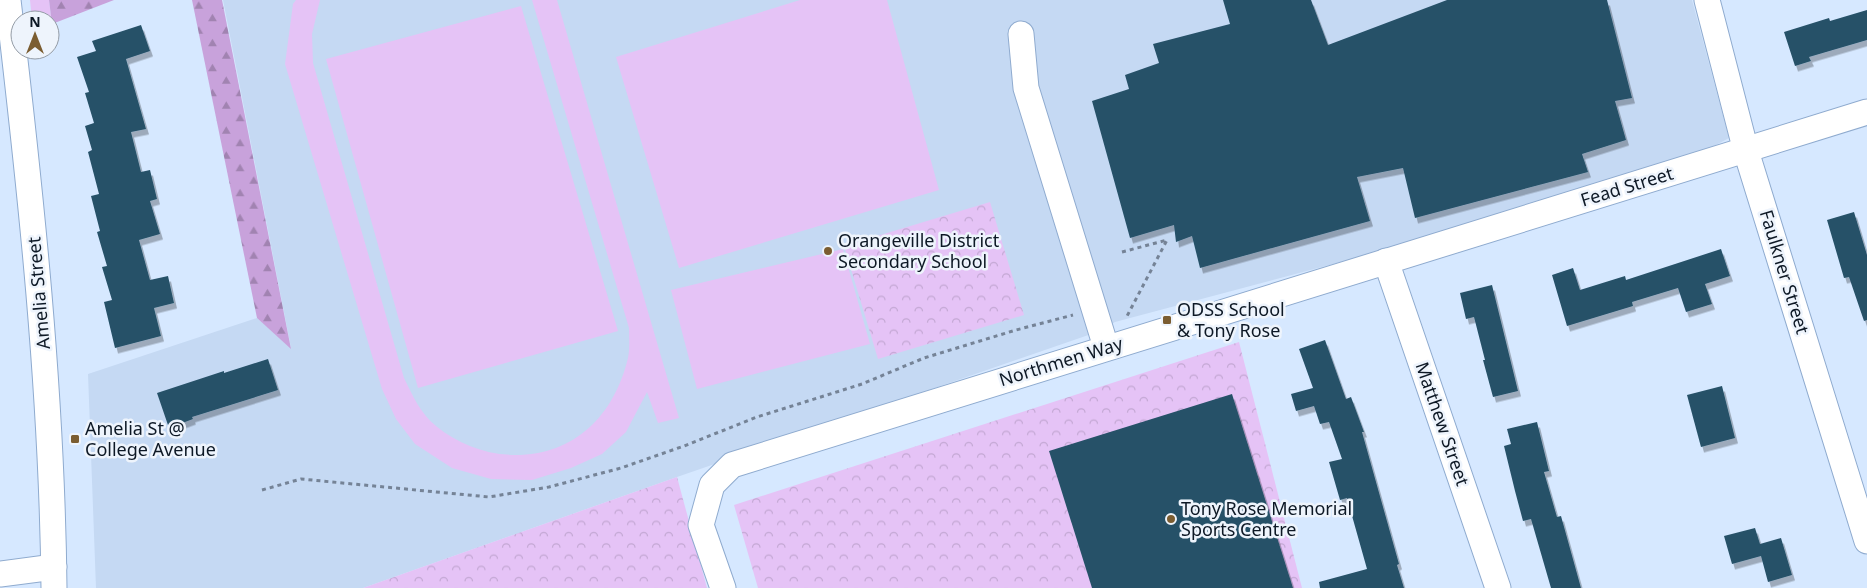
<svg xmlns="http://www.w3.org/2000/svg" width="1867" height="588" font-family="'Noto Sans',sans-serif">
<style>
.built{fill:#c5d9f3}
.grass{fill:#e5c3f6}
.forest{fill:url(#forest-firs)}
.park{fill:url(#park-crowns)}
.building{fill:#265168;filter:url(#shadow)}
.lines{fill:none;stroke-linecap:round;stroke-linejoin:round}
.minor-casing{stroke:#8fabcf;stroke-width:27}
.path{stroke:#758396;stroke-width:3;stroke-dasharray:4 4;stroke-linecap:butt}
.minor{stroke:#fff;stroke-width:25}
.poi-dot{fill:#7b5d31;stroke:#eef4fc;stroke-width:2}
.labels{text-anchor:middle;stroke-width:5;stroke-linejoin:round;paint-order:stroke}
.street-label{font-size:18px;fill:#0d1825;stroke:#eef4fc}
.poi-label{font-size:18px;fill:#0d1825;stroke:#eef4fc;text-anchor:start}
</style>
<defs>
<pattern id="forest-firs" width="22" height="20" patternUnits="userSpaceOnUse" patternTransform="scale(1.25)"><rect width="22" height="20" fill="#c8a2db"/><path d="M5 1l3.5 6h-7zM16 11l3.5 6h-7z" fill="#a183b1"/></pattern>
<pattern id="park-crowns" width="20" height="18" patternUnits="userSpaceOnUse" patternTransform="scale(1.25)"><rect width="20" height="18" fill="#e5c3f6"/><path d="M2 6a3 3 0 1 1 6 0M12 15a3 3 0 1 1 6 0" fill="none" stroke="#c3a7d3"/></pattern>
<filter id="shadow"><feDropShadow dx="3" dy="5.5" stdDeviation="0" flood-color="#0004"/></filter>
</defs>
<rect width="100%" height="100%" fill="#d6e8ff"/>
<!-- built -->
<polygon class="built" points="223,0 1692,0 1729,138 1653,179 1115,322 1100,331 677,477 363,588 96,588 88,374 257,318 291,348"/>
<!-- grass -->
<g class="grass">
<polygon points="30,0 49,0 52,24 50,25 50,20 32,20"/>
<path d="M296 0H320L312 34 313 63 404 378C413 396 420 413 436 426 458 444 484 454 513 455 574 456 614 416 628 358 630 349 629 337 629 328L532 0H557L679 418 658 423 647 392 626 432 602 454 571 468 532 480 491 479 452 468 415 444 396 419 382 389 285 64 293 4Z"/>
<polygon points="800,0 887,0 939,190 679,268 616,57"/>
<polygon points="521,6 618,331 418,388 326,59"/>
<polygon points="843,249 870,344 697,389 671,290"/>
</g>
<!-- forest -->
<g class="forest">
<polygon points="49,0 114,0 52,24"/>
<polygon points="192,0 222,0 291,349 257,318"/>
</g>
<!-- park -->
<g class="park">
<polygon points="990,202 1024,315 878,359 844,246"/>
<polygon points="1239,342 1302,588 758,588 734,505"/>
<polygon points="677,477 707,588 363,588"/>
</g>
<!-- building -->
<g class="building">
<polygon points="1223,0 1311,0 1328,45 1447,0 1607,0 1632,98 1615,101 1626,140 1582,154 1588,172 1415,218 1403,168 1357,177 1370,221 1200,268 1192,236 1176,242 1174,225 1130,238 1092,101 1129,89 1125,75 1159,63 1153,44 1230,24"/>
<polygon points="1867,10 1867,40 1809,57 1811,61 1795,66 1784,32 1829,18 1830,21"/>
<polygon points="141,25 150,51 126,59 146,129 131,132 141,172 150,170 157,199 150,201 160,234 139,240 150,280 168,276 174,303 154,308 161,336 115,348 104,302 112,300 102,267 107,266 97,232 100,231 91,196 99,194 88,152 92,150 85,126 94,123 85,93 89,92 77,57 96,51 92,41"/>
<polygon points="1854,212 1867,255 1867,320 1864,321 1849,277 1844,278 1827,220"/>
<polygon points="1721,249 1730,276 1705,284 1712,304 1686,312 1678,288 1632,302 1633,306 1567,326 1552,275 1573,268 1580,290 1625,276 1626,280"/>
<polygon points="1492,285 1518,391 1493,397 1483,360 1485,360 1474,317 1466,319 1460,293"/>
<polygon points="1325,340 1346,399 1351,397 1364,432 1362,432 1399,564 1397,565 1404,588 1320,588 1319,582 1367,569 1347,498 1340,500 1329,462 1342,459 1329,422 1320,424 1314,406 1296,411 1291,394 1313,388 1299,349"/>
<polygon points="268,359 278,390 192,417 193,419 169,428 157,393 224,371 224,373"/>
<polygon points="1722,386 1735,438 1701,447 1687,395"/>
<polygon points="1232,394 1293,588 1092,588 1049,451"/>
<polygon points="1537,422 1549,471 1544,472 1557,517 1561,516 1581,588 1551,588 1531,519 1523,521 1515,491 1504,446 1511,444 1507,429"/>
<polygon points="1755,528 1760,544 1781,538 1792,575 1768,582 1761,556 1732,564 1724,536"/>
</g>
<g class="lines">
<!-- minor casing -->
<g class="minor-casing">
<g id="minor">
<path d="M8 0C31 195 52 391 54 588"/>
<polyline points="1707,0 1746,151 1867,541"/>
<polyline points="1021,34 1026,88 1106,347"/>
<polyline points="1386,261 1498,588"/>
<polyline points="0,574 54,567"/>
<polyline points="723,588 701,525 712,485 732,465 1867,112"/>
</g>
</g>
<!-- path -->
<g class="path">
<polyline points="1122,252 1167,240 1126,318"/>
<polyline points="262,490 301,479 489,497 549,487 621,468 684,446 757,417 862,384 924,358 1016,330 1073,315"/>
</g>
<!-- minor -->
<use href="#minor" class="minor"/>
</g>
<!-- markers -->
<g class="poi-dot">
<circle cx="828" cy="251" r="5"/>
<rect x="1162" y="315" width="10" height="10" rx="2.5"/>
<rect x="70" y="434" width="10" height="10" rx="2.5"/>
<circle cx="1171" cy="519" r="5"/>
</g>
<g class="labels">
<!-- street labels -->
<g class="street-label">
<text transform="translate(1627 187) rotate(-17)" y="6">Fead Street</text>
<text transform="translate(1784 272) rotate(73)" y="6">Faulkner Street</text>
<text transform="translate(39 293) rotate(-95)" y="6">Amelia Street</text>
<text transform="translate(1061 362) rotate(-17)" y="6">Northmen Way</text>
<text transform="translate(1442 424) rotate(71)" y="6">Matthew Street</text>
</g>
<!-- poi labels -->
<g class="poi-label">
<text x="838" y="247">Orangeville District<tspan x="838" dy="21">Secondary School</tspan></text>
<text x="1177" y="316">ODSS School<tspan x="1177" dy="21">&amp; Tony Rose</tspan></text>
<text x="85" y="435">Amelia St @<tspan x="85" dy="21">College Avenue</tspan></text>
<text x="1181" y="515">Tony Rose Memorial<tspan x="1181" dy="21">Sports Centre</tspan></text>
</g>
</g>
<!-- north arrow -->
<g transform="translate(35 35)"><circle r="24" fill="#eef4fc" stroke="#949ca6"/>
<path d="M0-4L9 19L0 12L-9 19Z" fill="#7b5d31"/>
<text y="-8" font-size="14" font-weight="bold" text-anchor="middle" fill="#0d1825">N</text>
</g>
</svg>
